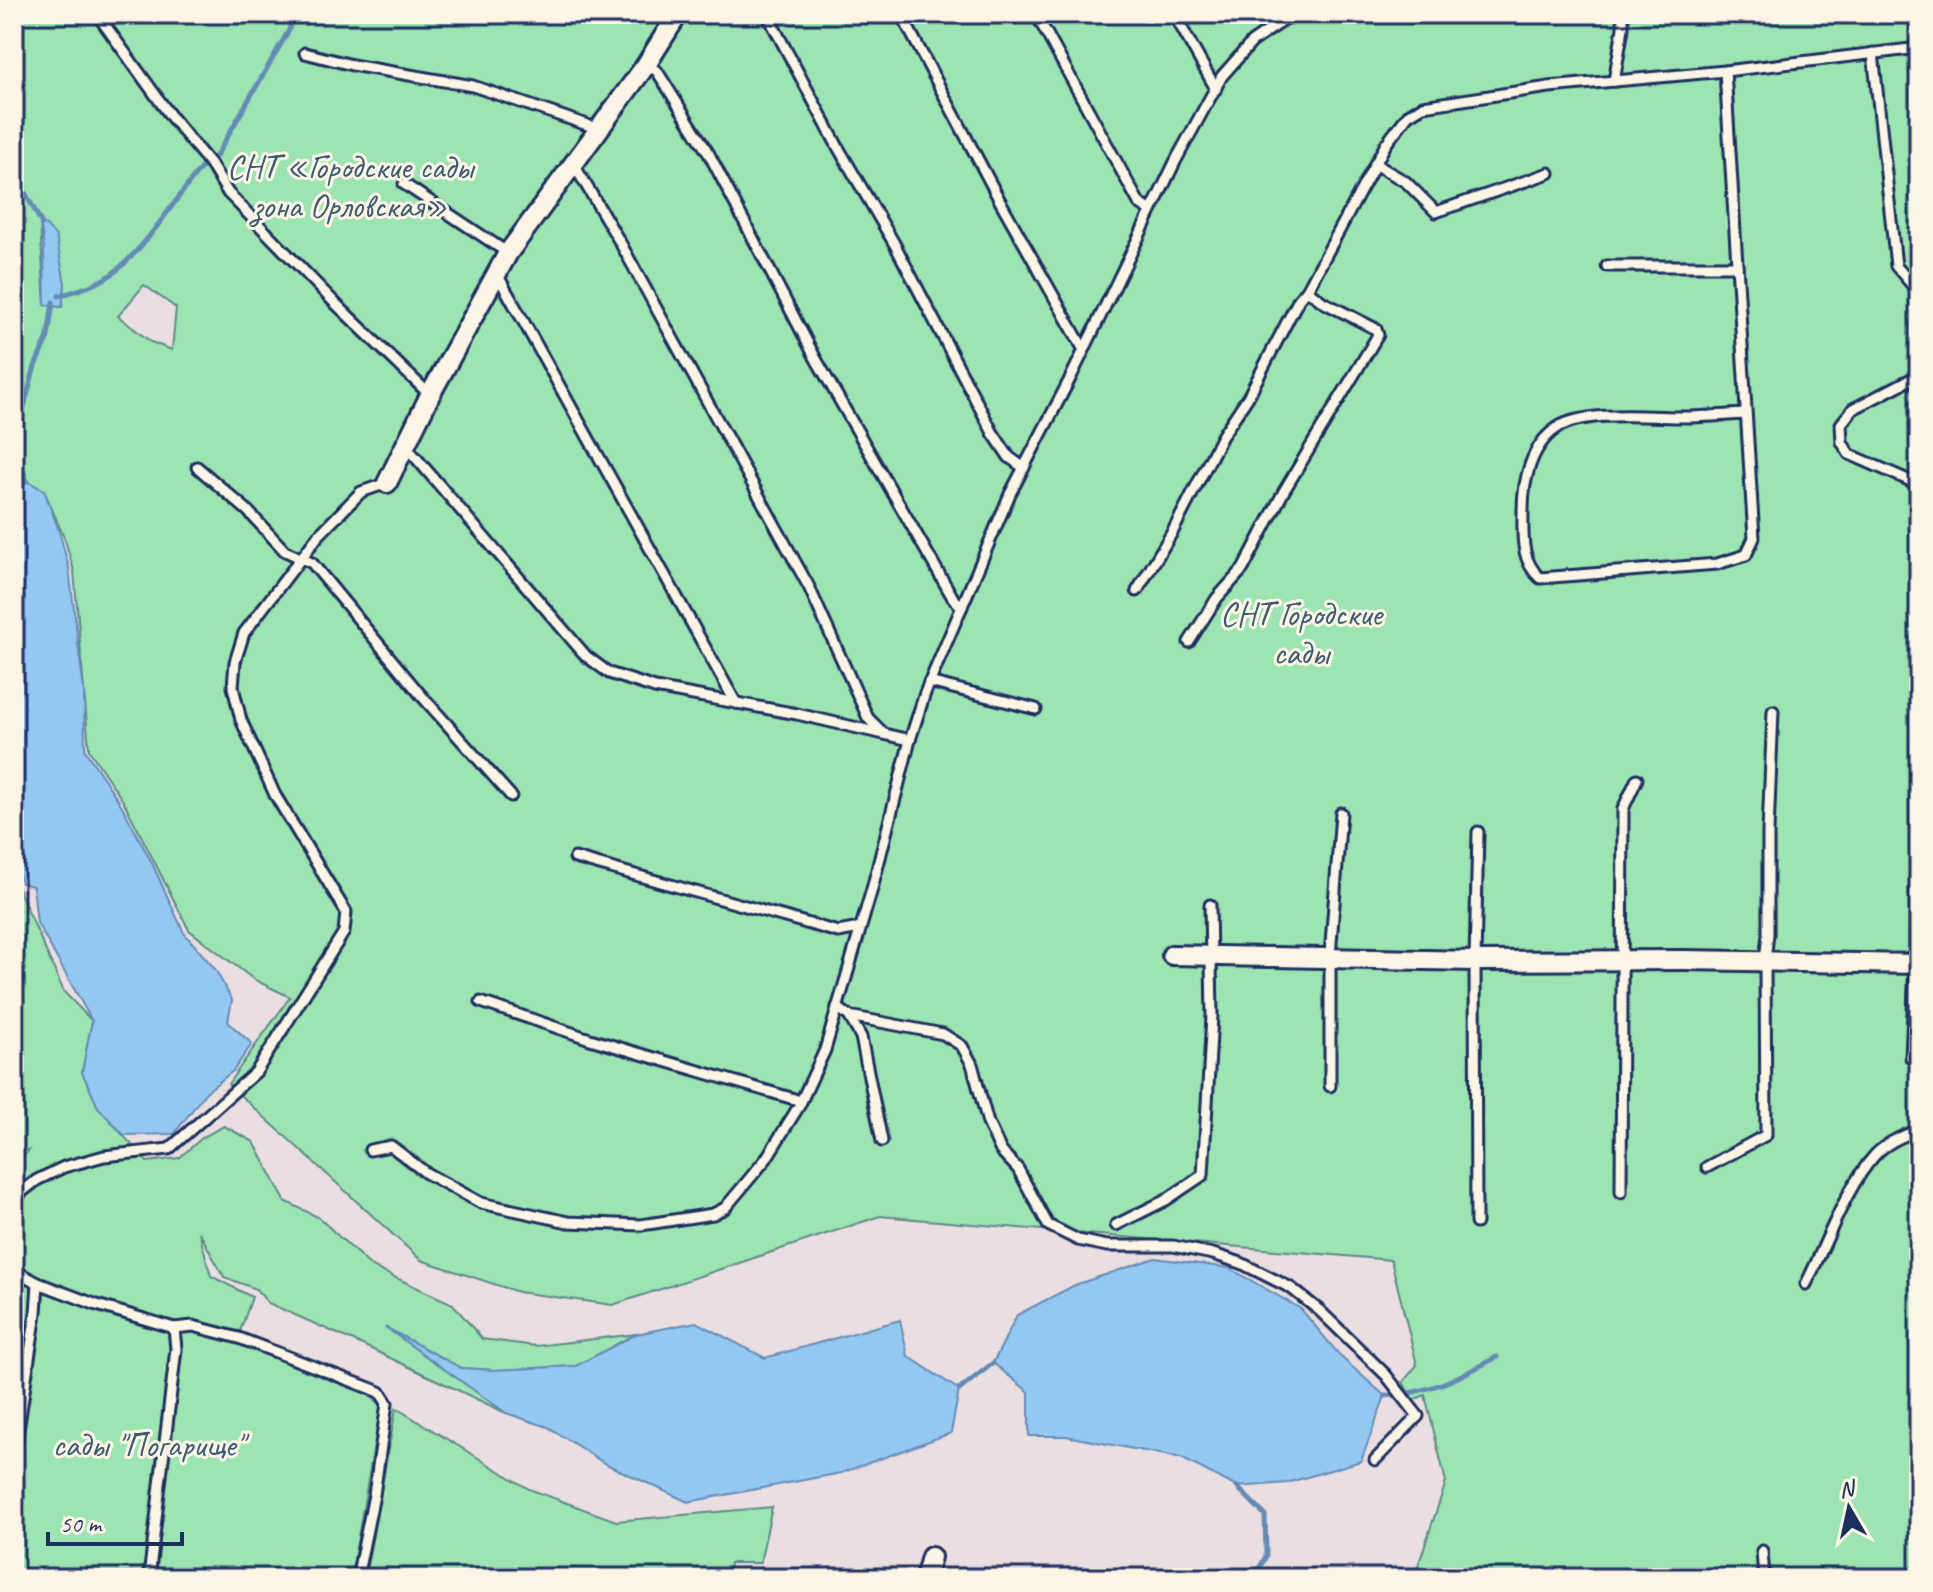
<svg xmlns="http://www.w3.org/2000/svg" width="1933" height="1592" font-family="Caveat,sans-serif">
<style>
.green{fill:#9ce4b2;stroke:#5c8a88;stroke-width:2;fill-rule:evenodd}
.water{fill:#94c8f1;stroke:#648bb6;stroke-width:2}
.lines{fill:none;stroke-linecap:round;stroke-linejoin:round}
.stream{stroke:#648bb6;stroke-width:5}
.service-casing{stroke:#1b2f5e;stroke-width:15}
.minor-casing{stroke:#1b2f5e;stroke-width:24}
.service{stroke:#fcf5e5;stroke-width:9}
.minor{stroke:#fcf5e5;stroke-width:18}
.labels{text-anchor:middle;stroke-width:6;stroke-linejoin:round;paint-order:stroke}
.park-label{font-size:34px;fill:#3b5c73;stroke:#fcf5e5}
</style>
<rect width="100%" height="100%" fill="#eadee0"/>
<filter id="ink" filterUnits="userSpaceOnUse"><feTurbulence type="fractalNoise" baseFrequency=".0125" numOctaves="2"/><feDisplacementMap in="SourceGraphic" scale="16" xChannelSelector="R" yChannelSelector="G"/><feConvolveMatrix kernelMatrix="1 2 1 2 8 2 1 2 1" color-interpolation-filters="sRGB"/></filter>
<g filter="url(#ink)">
<!-- green -->
<g class="green">
<path d="M14 14H1919V1578H1414L1446 1482 1425 1395 1413 1400 1403 1382 1417 1365 1391 1260 880 1216 613 1305 518 1292 421 1260 228 1084 290 997 253 979 189 930 125 804 89 750 74 571 65 540 44 490 14 497V308L17 299 14 297ZM40 222 56 237 65 284 62 307 45 305ZM144 285 176 308 172 350 151 342 118 316Z"/>
<polygon points="14,879 64,992 92,1021 82,1072 98,1107 147,1162 179,1158 203,1137 224,1126 254,1142 285,1201 318,1217 372,1267 453,1304 482,1339 536,1346 636,1334 576,1366 494,1370 460,1368 392,1332 506,1413 367,1347 268,1303 256,1289 224,1277 199,1232 211,1276 252,1297 236,1343 371,1396 381,1405 351,1578 14,1578 14,1167 29,1150 14,1151"/>
<polygon points="396,1408 529,1489 616,1521 772,1507 760,1563 730,1563 728,1578 365,1578"/>
</g>
<!-- water -->
<g class="water">
<polygon points="40,220 56,236 65,284 62,307 45,305 44,248"/>
<polygon points="27,481 44,490 59,531 69,568 84,692 85,750 122,806 152,863 184,933 215,969 232,1000 228,1022 252,1044 233,1071 206,1092 174,1134 124,1135 98,1107 82,1072 92,1021 37,923 33,886 21,883 16,860 25,841 14,833 14,498"/>
<polygon points="1155,1258 1229,1268 1301,1309 1341,1357 1385,1396 1361,1461 1287,1483 1237,1487 1181,1458 1066,1436 1029,1436 1029,1392 993,1363 1017,1315 1075,1285"/>
<polygon points="900,1320 908,1356 959,1390 951,1433 841,1473 688,1502 604,1463 548,1427 506,1413 385,1327 461,1368 494,1370 576,1366 636,1334 696,1322 765,1358"/>
</g>
<g class="lines">
<!-- stream -->
<g class="stream">
<polyline points="14,172 42,224"/>
<path d="M59 296C79 290 101 284 117 270 150 242 173 202 201 168L211 165 289 30 293 14"/>
<polyline points="14,443 35,366 48,337 53,302"/>
<polyline points="14,444 27,481"/>
<polyline points="959,1390 993,1363"/>
<path d="M1385 1396C1430 1393 1458 1378 1497 1357"/>
<polyline points="1237,1487 1265,1515 1266,1556 1254,1578"/>
</g>
<!-- service casing -->
<g class="service-casing">
<g id="service">
<polyline points="97,14 172,118 211,165 228,193 334,302 430,395"/>
<polyline points="767,14 839,149 895,245 993,433 1009,457 1024,468"/>
<polyline points="901,14 1000,201 1084,350"/>
<polyline points="1036,14 1139,203 1150,210"/>
<polyline points="1174,14 1216,89"/>
<polyline points="305,53 352,65 473,86 599,129"/>
<polyline points="1873,53 1896,266 1919,293"/>
<polyline points="646,65 657,71 709,154 816,359 953,598 962,607"/>
<path d="M1725 71 1754 538 1746 555 1717 564 1540 578C1520 560 1523 534 1523 510 1523 481 1531 445 1557 428 1584 410 1651 417 1684 417 1704 417 1725 415 1745 414"/>
<polyline points="1614,81 1623,28 1623,14"/>
<polyline points="573,163 621,244 809,587 868,718 882,732"/>
<polyline points="1375,164 1406,182 1436,212 1549,173"/>
<polyline points="404,184 508,253"/>
<polyline points="1607,266 1737,266"/>
<polyline points="497,274 736,703"/>
<polyline points="405,445 586,656 609,673 655,688 797,714 910,740 925,693 1010,494 1071,377 1176,160 1222,76 1252,42 1293,14"/>
<polyline points="197,467 247,510 285,551 312,563 420,694 511,796"/>
<polyline points="1915,483 1849,454 1842,442 1841,424 1853,409 1913,378 1919,369"/>
<polyline points="1137,591 1173,531 1222,436 1248,397 1299,299 1307,290 1386,144 1408,115 1423,106 1549,87 1725,71 1919,48"/>
<polyline points="1189,642 1217,598 1243,569 1284,491 1378,335 1376,329 1323,302 1307,290"/>
<polyline points="929,682 1036,709"/>
<polyline points="575,858 838,932 860,928"/>
<polyline points="481,1002 590,1039 801,1101"/>
<polyline points="837,1007 849,1016 943,1034 962,1046 972,1064 988,1123 1001,1151 1018,1169 1048,1225 1078,1240 1107,1246 1173,1246 1213,1254 1241,1263 1291,1288 1320,1311 1386,1375 1418,1416 1375,1460"/>
<polyline points="849,1016 861,1037 882,1141"/>
<polyline points="1911,1058 1915,964 1918,690"/>
<polyline points="1330,1086 1330,956 1341,813"/>
<polyline points="370,1150 391,1146 426,1173 481,1203 568,1222 641,1225 713,1214 725,1208 766,1159 799,1106 825,1050 872,889 910,740"/>
<polyline points="1707,1167 1766,1135 1765,961 1768,934 1768,832 1773,711"/>
<polyline points="1621,1192 1623,809 1637,779"/>
<polyline points="14,1198 37,1180 64,1167 104,1156 169,1149 256,1072 344,932 346,912 275,795 241,720 233,687 235,662 244,633 318,536 361,492 387,483"/>
<polyline points="1476,1223 1475,961 1478,832"/>
<polyline points="1116,1225 1166,1200 1203,1175 1212,1016 1210,905"/>
<polyline points="14,1270 38,1283 97,1305 174,1328 193,1326 239,1338 380,1392 387,1403 374,1495 357,1578"/>
<path d="M1806 1284C1827 1243 1845 1188 1875 1155 1886 1143 1904 1135 1919 1130"/>
<polyline points="14,1456 36,1313 38,1283"/>
<polyline points="1762,1551 1764,1578"/>
<polyline points="149,1578 176,1349 174,1328"/>
</g>
</g>
<!-- minor casing -->
<g class="minor-casing">
<g id="minor">
<polyline points="387,483 430,395 508,253 646,65 678,14"/>
<polyline points="1172,955 1475,961 1683,960 1919,964"/>
<polyline points="925,1578 931,1557"/>
</g>
</g>
<!-- service -->
<use href="#service" class="service"/>
<!-- minor -->
<use href="#minor" class="minor"/>
</g>
</g>
<g class="labels">
<!-- park labels -->
<g class="park-label">
<text x="350" y="178">СНТ «Городские сады<tspan x="350" dy="39">зона Орловская»</tspan></text>
<text x="1301" y="625">СНТ Городские<tspan x="1301" dy="39">сады</tspan></text>
<text x="148" y="1456">сады "Погарище"</text>
</g>
</g>
<!-- margin -->
<rect width="1933" height="1592" fill="none" stroke="#fcf5e5" stroke-width="48"/>
<rect x="24" y="24" width="1885" height="1544" fill="none" stroke="#1b2f5e" stroke-width="3" filter="url(#ink)"/>
<!-- north arrow -->
<g transform="translate(1849 1508) rotate(351)" stroke="#fcf5e5" stroke-width="6" paint-order="stroke">
<path d="M0-6L14 30L0 20L-14 30Z" fill="#1b2f5e"/>
<text y="-12" font-size="22" font-weight="bold" text-anchor="middle" fill="#1b2f5e">N</text>
</g>
<!-- scale -->
<path d="M48 1532v12h134v-12" fill="none" stroke="#1b2f5e" stroke-width="4"/>
<text x="60" y="1532" font-size="24" fill="#1b2f5e" stroke="#fcf5e5" stroke-width="6" paint-order="stroke">50 m</text>
</svg>
